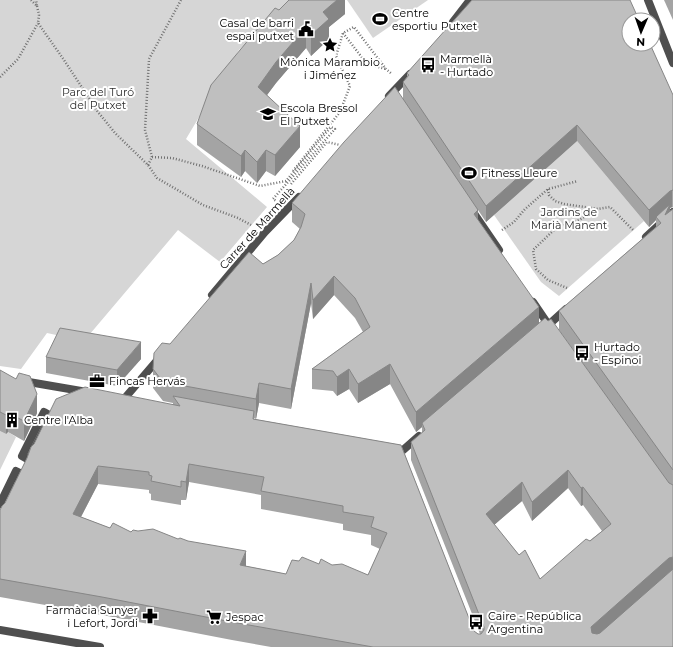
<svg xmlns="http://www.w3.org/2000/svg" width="673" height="647" font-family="Montserrat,sans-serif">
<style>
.green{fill:#d6d6d6}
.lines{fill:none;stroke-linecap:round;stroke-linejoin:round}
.path{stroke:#717171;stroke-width:2.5;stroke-dasharray:1 2;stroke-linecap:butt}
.pedestrian{stroke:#4f4f4f;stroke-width:8}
.minor{stroke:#4f4f4f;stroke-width:8}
.tertiary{stroke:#4f4f4f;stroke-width:8}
.wall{fill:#a4a4a4;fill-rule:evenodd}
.shaded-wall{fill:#868686}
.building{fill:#bfbfbf;stroke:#868686;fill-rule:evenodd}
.labels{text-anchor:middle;stroke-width:4;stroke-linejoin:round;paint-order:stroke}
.poi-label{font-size:11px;fill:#000;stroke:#fff;text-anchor:start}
.park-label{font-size:11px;fill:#2d2d2d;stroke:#fff}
.street-label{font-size:11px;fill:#000;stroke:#fff}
</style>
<rect width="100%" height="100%" fill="#fff"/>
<!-- green -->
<g class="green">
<polygon points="0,0 294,0 239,50 186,139 267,207 220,262 178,230 84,341 47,333 21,369 0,366"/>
<polygon points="347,0 428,0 373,38"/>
<polygon points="577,141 644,221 559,296 541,282 494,215"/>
<polygon points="0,431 6,434 8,432 16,437 0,470"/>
</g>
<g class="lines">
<!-- path -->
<g class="path">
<polyline points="31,0 37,6 36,0"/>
<polyline points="37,6 39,15 38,23 64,60 98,112 115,133 148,165 157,178 203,205 238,218 251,225"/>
<polyline points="343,33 367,64 386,69"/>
<polyline points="0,77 18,59 38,23"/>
<polyline points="152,157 172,158 202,166 260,186 286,181 331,127 335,129 273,199 276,201"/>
<polyline points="148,165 152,157 145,130 149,59 181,0"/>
<polyline points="293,171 340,112 350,86 336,56 343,33 354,27 386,69 392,74"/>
<polyline points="291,184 327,142 340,145"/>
<polyline points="548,189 549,195 555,201 564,204 598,209 610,207 634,231"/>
<polyline points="502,230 514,222 525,209 548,189 578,181"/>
<polyline points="567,288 548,280 536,269 533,250 556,228 579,220 598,209"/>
</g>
<!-- pedestrian -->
<g class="pedestrian">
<polygon points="44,412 51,416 29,460 22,456"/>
<polyline points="0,504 16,471 22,474 19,481"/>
</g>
<!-- minor -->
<g class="minor">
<polyline points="648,0 673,63"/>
<polyline points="453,22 470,0"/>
<polyline points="389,96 410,74"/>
<polyline points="473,212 499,250"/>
<polyline points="646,237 673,212"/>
<polyline points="212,295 265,232 299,197"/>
<polyline points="533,302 550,327"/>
<polyline points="545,328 566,309"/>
<polyline points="23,381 87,392"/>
<polyline points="124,399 160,357"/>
<polyline points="402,451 419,436"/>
</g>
<!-- tertiary -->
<polyline class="tertiary" points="0,630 100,647"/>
</g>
<!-- wall -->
<g class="wall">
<polygon points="345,0 345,14 329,27 329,39 311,56 306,48 276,83 267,95 300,147 275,176 266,171 257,183 245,171 241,177 197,145 197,124 279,10"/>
<polygon points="664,0 673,0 673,20"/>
<path d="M407 73 673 95V207L670 208V211L673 209V647H271L232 640 102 615 0 597V510L5 503 34 444 173 404V403L163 401 153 388V369L170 344 263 264 278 255 294 240 300 229 292 222V203L403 98V82L407 77ZM577 141 649 227 656 220V227L559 311V330L669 484 539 323 478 221V210L486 222ZM334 295 355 318 363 332 312 369V389L333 391 337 396 349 389 358 403 390 384 416 432 422 427V433L411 442V460L480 634H478L474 631 401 445 254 419V418L256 419 259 403 291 409 311 303 313 319ZM189 482 261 495V509L343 524V530L371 535V545L380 549 368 575 332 565 319 564 286 574 246 566 131 532 110 528 81 517 98 484 149 490V493L151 494V500L181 505V500H186ZM568 488 581 506 583 505 602 531 540 579 519 555 494 525 522 501 532 521Z"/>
<polygon points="46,357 141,359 117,386 46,373"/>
<polygon points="0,370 37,413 24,441 8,432 6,434 0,431"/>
</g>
<!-- shaded-wall -->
<g class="shaded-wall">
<polygon points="337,0 345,0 345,14 329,27 329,39 311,56 311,35 323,12"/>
<polygon points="306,27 306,48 276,83 258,107 258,87 276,62"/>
<polygon points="577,125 577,141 486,222 486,206"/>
<polygon points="300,126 300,147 275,176 275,155"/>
<polygon points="245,150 245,171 241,177 241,156"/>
<polygon points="266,150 266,171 257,183 257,162"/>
<polygon points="672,190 672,207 670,208 670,222 665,215 656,217 656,220 649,227 649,210 670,191"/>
<polygon points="478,210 478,230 474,214"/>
<polygon points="334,276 334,295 313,319 313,300"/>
<polygon points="311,283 311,303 291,409 291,389"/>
<polygon points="539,307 539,327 422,423 422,427 416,432 416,412"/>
<polygon points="141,342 141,359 117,386 117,370"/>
<polygon points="390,364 390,384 358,403 358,384"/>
<polygon points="349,369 349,389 337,396 337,377"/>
<polygon points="259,383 259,403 256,419 256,399"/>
<polygon points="37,394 37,413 24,441 24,421"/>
<polygon points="8,413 8,432 6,434 6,415"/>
<polygon points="189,464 189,482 186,500 186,482"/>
<polygon points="98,466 98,484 73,532 73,514"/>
<polygon points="568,470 568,488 532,521 532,502"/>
<polygon points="522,482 522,501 486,532 486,514"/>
<polygon points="583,487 583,505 581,506 581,488"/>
<polygon points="246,551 246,569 240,565"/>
<polygon points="673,557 673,575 591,645 591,627 669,558"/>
</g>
<!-- building -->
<g class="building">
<polygon points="289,0 337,0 323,12 329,19 311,35 306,27 276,62 258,87 300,126 275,155 266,150 257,162 245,150 241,156 197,124 211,85 275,8 279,10"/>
<polygon points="472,0 630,0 639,20 629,20 629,44 650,44 673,95 673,190 670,191 649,210 577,125 486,206 403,82 409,75 407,73"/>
<polygon points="395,87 478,210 474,214 539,307 416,412 390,364 358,384 349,369 337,377 333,371 312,369 370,327 355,298 334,276 313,300 311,283 291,389 259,383 256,399 163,382 153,369 154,353 162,343 170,344 249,252 263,264 278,255 294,240 301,227 305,214 292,203 344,142"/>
<polygon points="670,204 665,215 673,209 673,470 559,311 661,223 656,217"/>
<path d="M545 318 548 321 551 319 669 483 673 485V557L669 558 591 627 592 633 597 634 600 633 673 569V647H373L232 622 102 597 0 579V510L2 506 5 503 27 458 31 447 34 444 56 399 85 387 180 406 173 396 254 411 253 419 401 445 474 631 478 634H481L484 630V627L411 442 425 430 422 423ZM189 464 264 477 261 491 343 506V512L374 517 371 527 387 533 368 575 342 564 332 565 321 559 319 564 302 557 299 561 292 560 286 574 240 565 246 551 188 541 180 538 178 539 153 529 138 531 133 530 131 532 113 523 110 528 73 514 98 466 149 472V475L152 476 151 481 181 487V481L186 482ZM568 470 581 488 583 487 611 524 590 541 586 539 540 579 525 550 519 555 486 514 522 482 532 502Z"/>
<polygon points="60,328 141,342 117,370 46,357"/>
<polygon points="0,370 16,379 19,373 30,376 37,394 24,421 8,413 6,415 0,412"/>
</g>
<!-- icons -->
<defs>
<g id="stadium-bare" transform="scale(1.2)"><path d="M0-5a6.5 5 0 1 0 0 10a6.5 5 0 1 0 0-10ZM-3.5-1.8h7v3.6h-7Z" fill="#000" stroke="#fff" stroke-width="2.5" paint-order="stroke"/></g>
<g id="civic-bare" transform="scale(1.2)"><path d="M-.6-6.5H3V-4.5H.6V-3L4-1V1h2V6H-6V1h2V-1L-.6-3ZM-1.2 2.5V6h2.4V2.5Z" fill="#000" stroke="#fff" stroke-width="2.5" paint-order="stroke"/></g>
<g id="sight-bare" transform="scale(1.2)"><path d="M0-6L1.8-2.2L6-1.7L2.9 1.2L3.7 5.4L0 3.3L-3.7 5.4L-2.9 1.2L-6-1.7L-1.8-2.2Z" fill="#000" stroke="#fff" stroke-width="2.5" paint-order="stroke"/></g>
<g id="bus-bare" transform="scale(1.2)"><path d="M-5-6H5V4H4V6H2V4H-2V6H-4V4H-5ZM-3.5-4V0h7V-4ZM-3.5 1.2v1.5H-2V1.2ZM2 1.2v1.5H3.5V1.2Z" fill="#000" stroke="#fff" stroke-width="2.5" paint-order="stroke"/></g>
<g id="school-bare" transform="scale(1.2)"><path d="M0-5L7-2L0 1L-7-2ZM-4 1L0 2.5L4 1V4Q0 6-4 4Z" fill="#000" stroke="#fff" stroke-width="2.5" paint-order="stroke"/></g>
<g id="office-bare" transform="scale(1.2)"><path d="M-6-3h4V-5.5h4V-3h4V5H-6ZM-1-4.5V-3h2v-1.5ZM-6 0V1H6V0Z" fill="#000" stroke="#fff" stroke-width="2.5" paint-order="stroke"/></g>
<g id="building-bare" transform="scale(1.2)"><path d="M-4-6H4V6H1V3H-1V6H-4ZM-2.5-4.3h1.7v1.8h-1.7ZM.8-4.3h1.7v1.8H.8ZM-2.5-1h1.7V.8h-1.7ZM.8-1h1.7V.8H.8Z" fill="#000" stroke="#fff" stroke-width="2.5" paint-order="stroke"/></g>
<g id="pharmacy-bare" transform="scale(1.2)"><path d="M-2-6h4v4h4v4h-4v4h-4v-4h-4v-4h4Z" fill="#000" stroke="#fff" stroke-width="2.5" paint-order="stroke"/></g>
<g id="supermarket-bare" transform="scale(1.2)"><path d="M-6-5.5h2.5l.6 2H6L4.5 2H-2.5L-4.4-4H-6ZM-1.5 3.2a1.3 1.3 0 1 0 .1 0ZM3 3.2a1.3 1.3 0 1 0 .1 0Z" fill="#000" stroke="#fff" stroke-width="2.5" paint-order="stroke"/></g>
</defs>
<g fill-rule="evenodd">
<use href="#stadium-bare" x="380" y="19"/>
<use href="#civic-bare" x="306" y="29"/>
<use href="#sight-bare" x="330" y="45"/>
<use href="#bus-bare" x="428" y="65"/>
<use href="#school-bare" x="268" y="114"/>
<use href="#stadium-bare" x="469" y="173"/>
<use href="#bus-bare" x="582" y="353"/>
<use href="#office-bare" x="97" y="381"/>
<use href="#building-bare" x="12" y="420"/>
<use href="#pharmacy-bare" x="150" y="616"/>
<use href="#supermarket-bare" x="214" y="617"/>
<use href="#bus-bare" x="476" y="622"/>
</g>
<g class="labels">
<!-- poi labels -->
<g class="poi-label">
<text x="392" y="17">Centre<tspan x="392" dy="13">esportiu Putxet</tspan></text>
<text x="294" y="27" text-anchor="end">Casal de barri<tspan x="294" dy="13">espai putxet</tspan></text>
<text x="440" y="63">Marmellà<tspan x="440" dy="13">- Hurtado</tspan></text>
<text x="330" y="66" text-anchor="middle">Mònica Marambio<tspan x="330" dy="13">i Jiménez</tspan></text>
<text x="280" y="112">Escola Bressol<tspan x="280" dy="13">El Putxet</tspan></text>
<text x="481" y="177">Fitness Lleure</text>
<text x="594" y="351">Hurtado<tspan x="594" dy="13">- Espinoi</tspan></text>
<text x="109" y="385">Fincas Hervás</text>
<text x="24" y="424">Centre l'Alba</text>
<text x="138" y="614" text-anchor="end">Farmàcia Sunyer<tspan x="138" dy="13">i Lefort, Jordi</tspan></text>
<text x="488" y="620">Caire - República<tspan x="488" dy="13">Argentina</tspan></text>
<text x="226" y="621">Jespac</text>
</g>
<!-- park labels -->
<g class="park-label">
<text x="98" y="96">Parc del Turó<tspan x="98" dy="13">del Putxet</tspan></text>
<text x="569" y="216">Jardins de<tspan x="569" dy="13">Marià Manent</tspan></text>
</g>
<!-- street labels -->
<g class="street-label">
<text transform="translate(257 228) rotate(-48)" y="4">Carrer de Marmellà</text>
</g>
</g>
<!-- north arrow -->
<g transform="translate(641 32) rotate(182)"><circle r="19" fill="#ffffff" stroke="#999999"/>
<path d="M0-3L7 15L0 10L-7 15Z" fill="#000000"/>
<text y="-6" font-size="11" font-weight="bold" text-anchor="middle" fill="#000000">N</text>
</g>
</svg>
